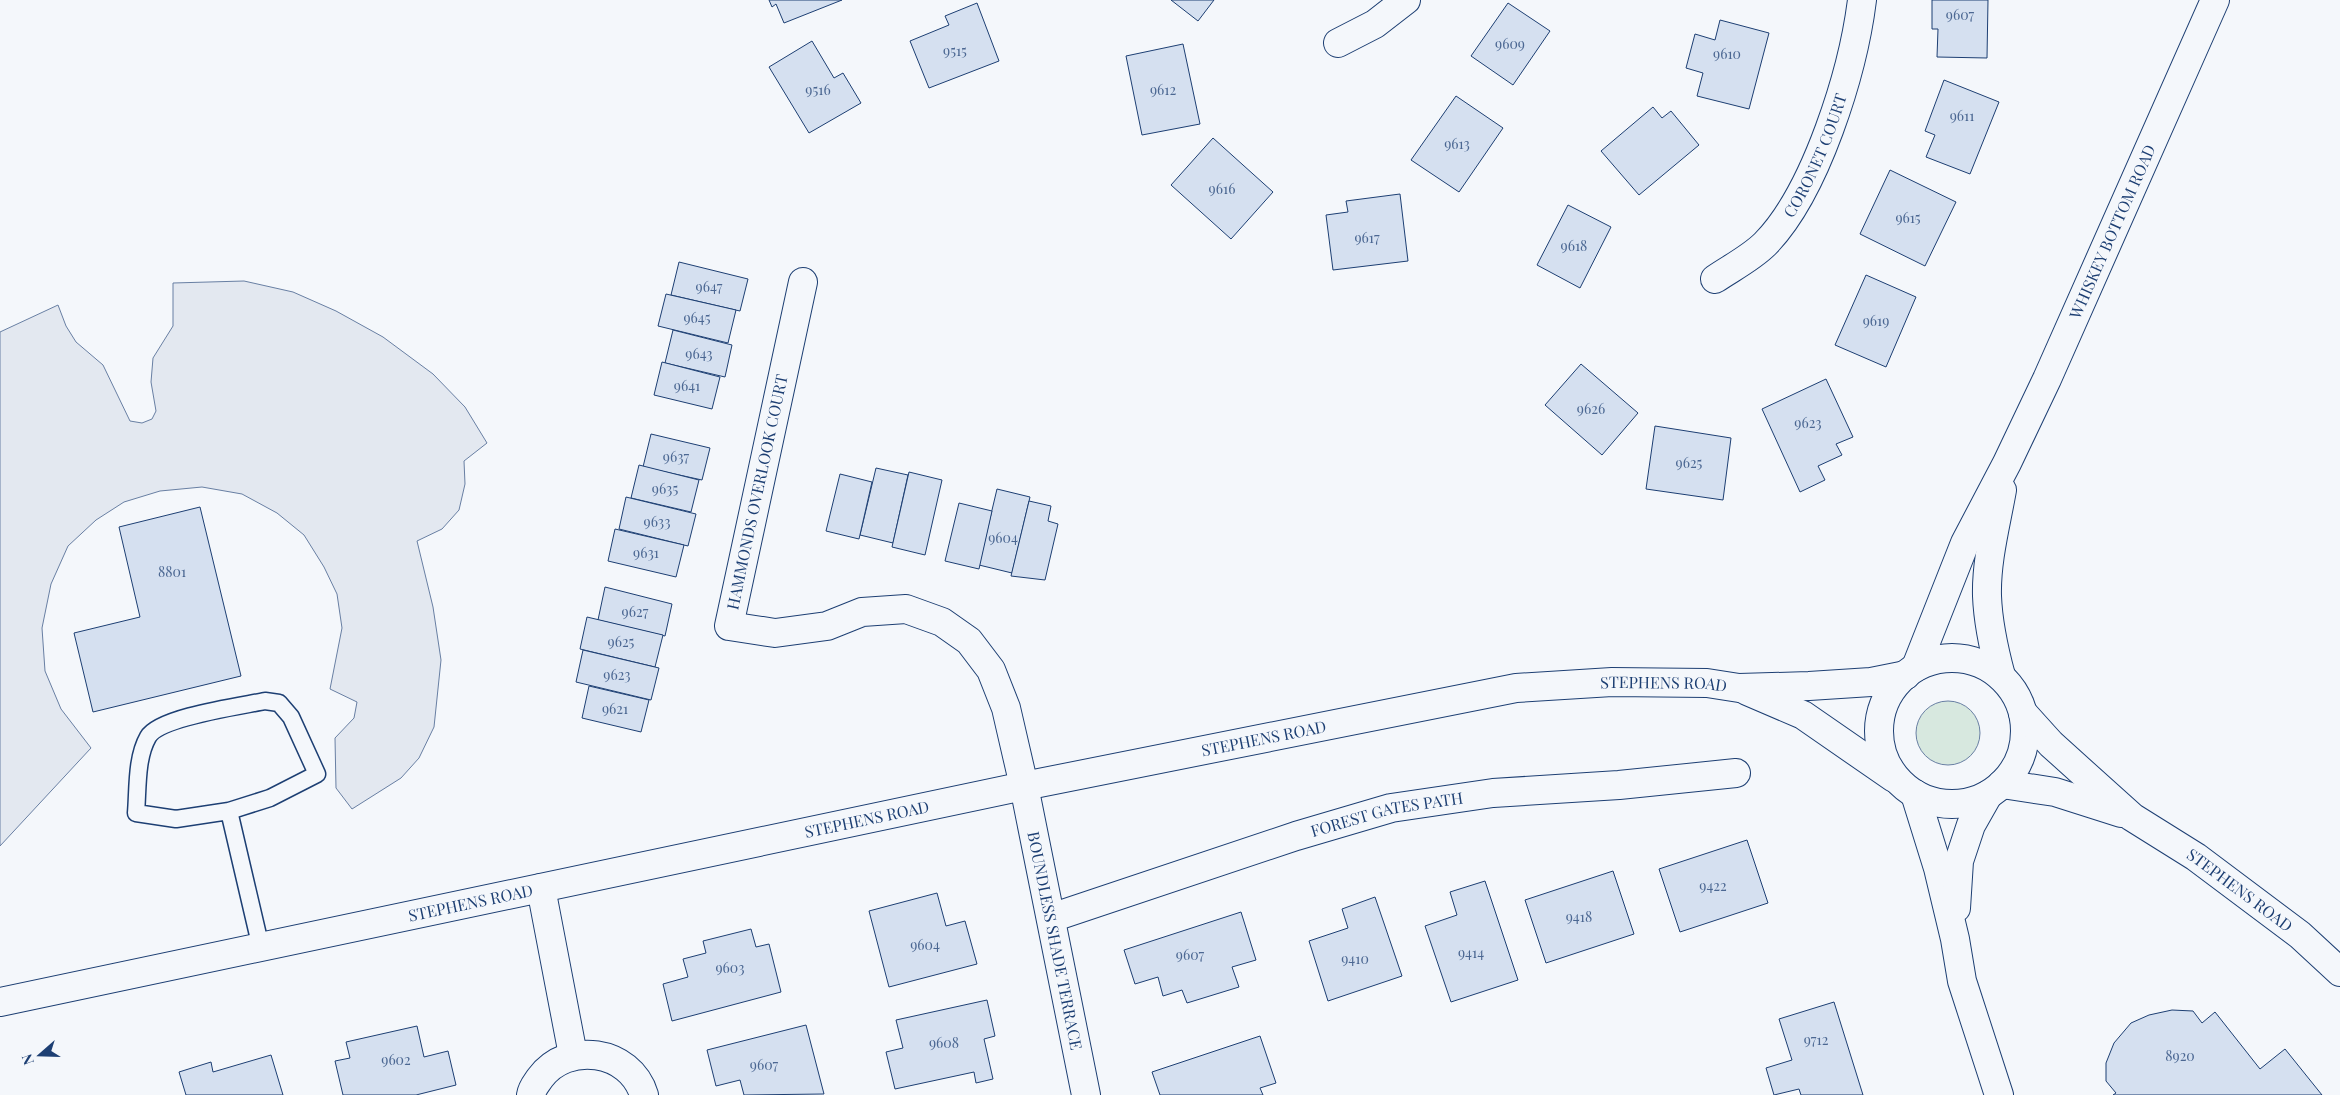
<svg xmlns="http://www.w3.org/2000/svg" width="2340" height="1095" font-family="'Playfair Display',serif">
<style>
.green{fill:#d7e8df;stroke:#687fa3}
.parking{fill:#e3e8f0;stroke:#687fa3}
.building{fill:#d5e0f0;stroke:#1d3f73}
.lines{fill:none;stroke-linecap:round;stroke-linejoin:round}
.service-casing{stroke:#1d3f73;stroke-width:19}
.minor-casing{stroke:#1d3f73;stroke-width:30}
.tertiary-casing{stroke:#1d3f73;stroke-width:30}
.service{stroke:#f4f7fb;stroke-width:16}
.minor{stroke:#f4f7fb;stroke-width:28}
.tertiary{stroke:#f4f7fb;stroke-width:28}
.labels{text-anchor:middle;stroke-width:4;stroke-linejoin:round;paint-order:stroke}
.number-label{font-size:14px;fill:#4b6792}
.street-label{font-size:16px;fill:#1d3f73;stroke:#f4f7fb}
</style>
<rect width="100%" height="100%" fill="#f4f7fb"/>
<!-- green -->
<circle class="green" cx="1948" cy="733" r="32"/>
<!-- parking -->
<polygon class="parking" points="244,281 293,292 336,311 383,337 433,374 465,407 487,443 464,461 465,484 459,510 442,529 417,541 433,607 441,660 434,727 419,758 401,778 352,809 336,788 335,738 354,718 357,702 330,689 342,628 337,594 324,567 304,535 277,513 242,494 202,487 160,491 124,502 96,520 68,546 51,584 42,628 45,671 61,709 91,748 0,846 0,332 58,305 66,326 76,342 103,365 130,421 142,423 152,419 156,411 151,382 153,358 173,326 173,283"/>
<!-- building -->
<g class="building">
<polygon points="769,0 842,0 784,23 776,4 772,7"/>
<polygon points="1171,0 1214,0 1198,21"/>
<polygon points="1932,0 1988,0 1987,58 1937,57 1938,29 1932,29"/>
<polygon points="977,3 999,61 929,88 910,41 949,25 945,16"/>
<polygon points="1508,3 1550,31 1513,85 1471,56"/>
<polygon points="1720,20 1769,33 1749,109 1697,96 1703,73 1686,68 1695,34 1715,40"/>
<polygon points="812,41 834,78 843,73 861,103 809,133 769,67"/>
<polygon points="1183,44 1200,124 1142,135 1126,56"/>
<polygon points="1944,80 1999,102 1970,174 1926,157 1935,135 1925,131"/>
<polygon points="1456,96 1503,128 1459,192 1411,160"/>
<polygon points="1653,107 1662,118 1671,111 1699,145 1639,195 1601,151"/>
<polygon points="1213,138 1273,192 1231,239 1171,185"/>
<polygon points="1890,170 1956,202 1925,266 1860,234"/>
<polygon points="1400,194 1408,261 1333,270 1326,215 1348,212 1346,201"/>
<polygon points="1568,205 1611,227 1580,288 1537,265"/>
<polygon points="679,262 748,279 740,311 671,295"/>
<polygon points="1866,275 1916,297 1886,367 1835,345"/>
<polygon points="666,294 736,310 728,343 658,326"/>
<polygon points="673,330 732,345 725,377 665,363"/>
<polygon points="662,362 720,377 712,409 654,395"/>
<polygon points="1581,364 1638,413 1602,455 1545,405"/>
<polygon points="1826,379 1853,437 1836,444 1842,455 1818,466 1825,480 1800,492 1762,409"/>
<polygon points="1655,426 1731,438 1723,500 1646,489"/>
<polygon points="651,434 710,448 702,480 643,467"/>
<polygon points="639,465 699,480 691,512 631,498"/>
<polygon points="876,468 908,475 893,543 860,535"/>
<polygon points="909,472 942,480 925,555 892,547"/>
<polygon points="840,474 872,482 859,539 826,531"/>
<polygon points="997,489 1030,497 1012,573 979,565"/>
<polygon points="626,497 696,514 688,546 619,529"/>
<polygon points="1029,501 1051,506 1048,521 1058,524 1045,580 1011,576"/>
<polygon points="959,503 992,511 979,569 945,561"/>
<polygon points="200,507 241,676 93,712 74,633 140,617 119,527"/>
<polygon points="615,529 684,545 676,577 608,561"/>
<polygon points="605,587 672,604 665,636 598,620"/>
<polygon points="587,617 663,635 655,667 580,649"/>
<polygon points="583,650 659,668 651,700 576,682"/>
<polygon points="589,686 649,700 641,732 582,718"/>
<polygon points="1747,840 1768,903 1680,932 1659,869"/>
<polygon points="1613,871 1634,934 1546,963 1525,900"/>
<polygon points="1485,881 1518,980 1451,1002 1425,926 1457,915 1450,892"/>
<polygon points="937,893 946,926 965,921 977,964 889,987 869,911"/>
<polygon points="1375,897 1402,976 1328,1001 1309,941 1348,928 1342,909"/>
<polygon points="1241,912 1256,960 1232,967 1239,987 1187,1003 1182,990 1163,996 1158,977 1135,984 1124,950"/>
<polygon points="751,929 756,947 769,944 781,992 672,1021 663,984 688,977 683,959 706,953 703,941"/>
<polygon points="987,1000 995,1036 984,1039 993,1079 976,1083 974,1072 895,1089 886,1052 903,1048 896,1020"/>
<polygon points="1834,1002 1863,1095 1801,1095 1799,1089 1774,1095 1766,1068 1792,1060 1779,1019"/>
<polygon points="2172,1010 2193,1011 2202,1023 2215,1012 2260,1069 2285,1049 2322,1095 2113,1095 2116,1093 2106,1081 2106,1063 2114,1043 2131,1023 2149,1015"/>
<polygon points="806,1025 824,1094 744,1095 740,1080 716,1086 707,1050"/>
<polygon points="417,1026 424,1057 448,1051 456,1085 416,1095 343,1095 335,1061 350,1058 346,1042"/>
<polygon points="1260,1036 1276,1083 1260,1088 1263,1095 1160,1095 1152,1072"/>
<polygon points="271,1055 283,1095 186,1095 179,1072 211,1062 213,1072"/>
</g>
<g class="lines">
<!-- service casing -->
<g class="service-casing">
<path id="service" d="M229 811 176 819 136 813C138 789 136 758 148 737 159 717 241 706 265 701L279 703 291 717 317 774 270 798 229 811 261 948"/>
</g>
<!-- minor casing -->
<g class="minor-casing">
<g id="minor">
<polyline points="1338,43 1375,24 1406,0"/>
<path id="s1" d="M1715 279C1731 268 1751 258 1765 244 1816 192 1853 72 1862 0"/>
<path id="s2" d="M803 282 729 626 775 633 827 626 862 612 906 609 942 622 969 641 991 670 1006 708 1024 786 1086 1095"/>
<polyline points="1915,794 1938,868 1955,939 1962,981 1999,1095"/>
<polyline points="541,888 573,1055"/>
<polyline points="1956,908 1959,861 1971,825 1988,795"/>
<path id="s3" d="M1051 918 1296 836 1391 808 1493 793 1619 785 1736 773"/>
<path d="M531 1095C532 1088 536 1084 540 1078 567 1041 630 1049 644 1095"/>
</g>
</g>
<!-- tertiary casing -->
<g class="tertiary-casing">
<g id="tertiary">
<circle cx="1952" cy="731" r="73"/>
<path id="s4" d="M1916 667 1965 543 2007 463 2047 379 2215 0"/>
<path d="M2001 676C1994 650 1988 623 1987 596 1986 561 1996 524 2002 490"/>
<polyline points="1747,691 1803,715 1894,778"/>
<path id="s5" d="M2023 713 2051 744 2132 817 2196 857 2300 935 2340 972"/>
<polyline points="2002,784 2055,792 2121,813"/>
<path id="s6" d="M0 1002 1024 786 1516 688 1612 682 1707 683 1739 688 1809 686 1871 682 1906 675"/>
</g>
</g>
<!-- service -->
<use href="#service" class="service"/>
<!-- minor -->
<use href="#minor" class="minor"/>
<!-- tertiary -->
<use href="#tertiary" class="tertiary"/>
</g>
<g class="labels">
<!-- number labels -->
<g class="number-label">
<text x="1960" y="20">9607</text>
<text x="1510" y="49">9609</text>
<text x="955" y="56">9515</text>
<text x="1727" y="59">9610</text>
<text x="818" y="95">9516</text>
<text x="1163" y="95">9612</text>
<text x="1962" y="121">9611</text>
<text x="1457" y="149">9613</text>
<text x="1222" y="194">9616</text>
<text x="1908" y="223">9615</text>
<text x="1367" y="243">9617</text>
<text x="1574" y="251">9618</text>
<text x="709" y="292">9647</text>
<text x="697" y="323">9645</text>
<text x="1876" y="326">9619</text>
<text x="699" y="359">9643</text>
<text x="687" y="391">9641</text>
<text x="1591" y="414">9626</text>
<text x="1808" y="428">9623</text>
<text x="676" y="462">9637</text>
<text x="1689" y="468">9625</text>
<text x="665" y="494">9635</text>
<text x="657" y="527">9633</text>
<text x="1003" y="543">9604</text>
<text x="646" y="558">9631</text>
<text x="172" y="577">8801</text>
<text x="635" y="617">9627</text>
<text x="621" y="647">9625</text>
<text x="617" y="680">9623</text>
<text x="615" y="714">9621</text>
<text x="1713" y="891">9422</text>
<text x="1579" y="922">9418</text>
<text x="925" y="950">9604</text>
<text x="1471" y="958">9414</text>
<text x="1190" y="960">9607</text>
<text x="1355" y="964">9410</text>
<text x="730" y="973">9603</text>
<text x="1816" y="1045">9712</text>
<text x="944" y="1048">9608</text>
<text x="2180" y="1061">8920</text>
<text x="396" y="1065">9602</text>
<text x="764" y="1070">9607</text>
</g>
<!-- street labels -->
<g class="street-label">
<text dy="6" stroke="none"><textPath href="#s1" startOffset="164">CORONET COURT</textPath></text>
<text dy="6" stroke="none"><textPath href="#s4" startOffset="478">WHISKEY BOTTOM ROAD</textPath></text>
<text transform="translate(757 492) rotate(-78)" y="6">HAMMONDS OVERLOOK COURT</text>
<text dy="6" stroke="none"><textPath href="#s6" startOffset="1696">STEPHENS ROAD</textPath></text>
<text dy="6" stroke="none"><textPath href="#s6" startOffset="1291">STEPHENS ROAD</textPath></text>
<text dy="6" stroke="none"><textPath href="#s3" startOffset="352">FOREST GATES PATH</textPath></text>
<text dy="6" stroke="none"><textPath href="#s6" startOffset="886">STEPHENS ROAD</textPath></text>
<text dy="6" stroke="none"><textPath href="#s5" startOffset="281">STEPHENS ROAD</textPath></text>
<text dy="6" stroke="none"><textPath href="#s6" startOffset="481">STEPHENS ROAD</textPath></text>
<text dy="6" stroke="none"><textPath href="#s2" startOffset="919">BOUNDLESS SHADE TERRACE</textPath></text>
</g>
</g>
<!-- north arrow -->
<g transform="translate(40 1055) rotate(250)" stroke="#f4f7fb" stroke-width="4" paint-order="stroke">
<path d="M0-4L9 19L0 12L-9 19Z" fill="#1d3f73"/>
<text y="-8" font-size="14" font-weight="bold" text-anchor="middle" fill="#1d3f73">N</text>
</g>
</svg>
